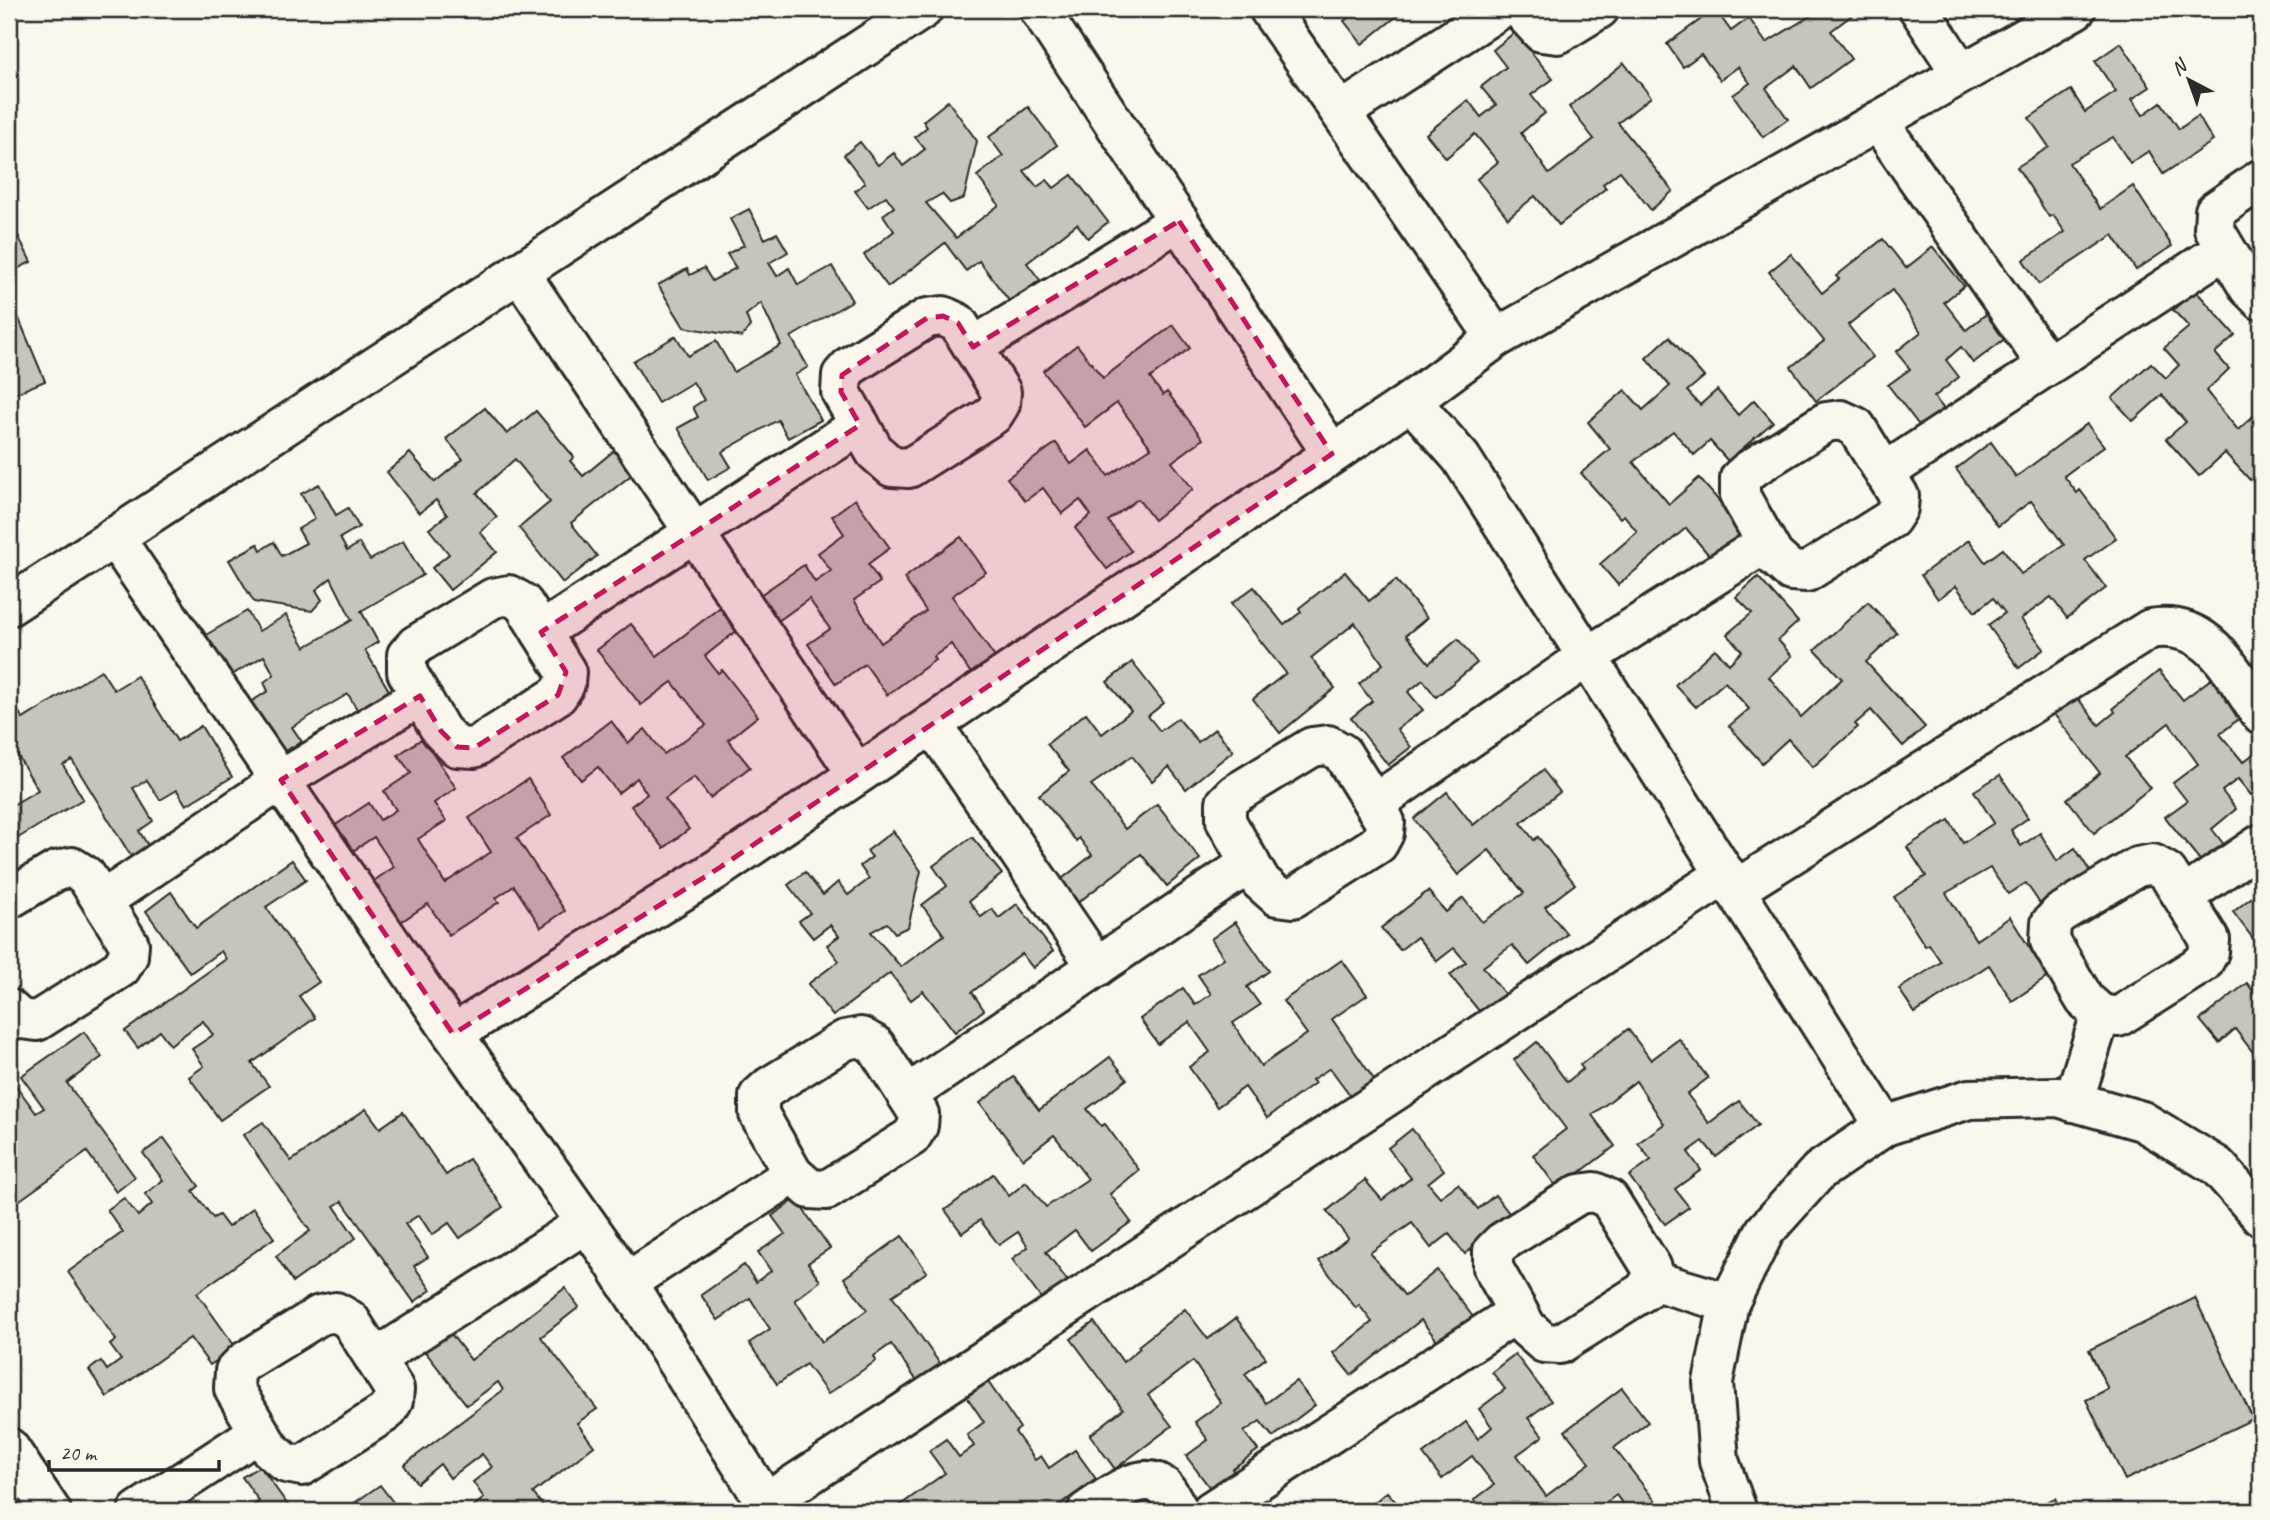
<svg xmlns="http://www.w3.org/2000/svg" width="2270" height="1520" font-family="Caveat,sans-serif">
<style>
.building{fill:#c7c4bc;stroke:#2b2b2b;stroke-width:2}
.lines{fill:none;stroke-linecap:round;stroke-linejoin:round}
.minor-casing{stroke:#2b2b2b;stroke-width:44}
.minor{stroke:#fbf7ec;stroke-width:38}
.marked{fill:#c2185b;fill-opacity:0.2;stroke:#c2185b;stroke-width:5;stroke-dasharray:14 9;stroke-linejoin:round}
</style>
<rect width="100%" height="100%" fill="#fbf7ec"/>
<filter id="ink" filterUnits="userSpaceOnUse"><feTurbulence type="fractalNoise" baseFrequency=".0143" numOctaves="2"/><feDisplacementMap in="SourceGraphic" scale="14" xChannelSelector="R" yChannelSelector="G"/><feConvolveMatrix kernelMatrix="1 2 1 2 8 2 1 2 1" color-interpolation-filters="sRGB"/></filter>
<g filter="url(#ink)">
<!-- building -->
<g class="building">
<polygon points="1359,9 1406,9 1362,44 1344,21"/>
<polygon points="1715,9 1731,31 1749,18 1766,43 1810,16 1804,9 1860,9 1831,31 1851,59 1811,88 1796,66 1766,88 1788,119 1763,137 1733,95 1750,83 1738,67 1720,80 1701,54 1683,67 1667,44"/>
<polygon points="1515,32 1553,79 1531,95 1545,113 1521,133 1549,174 1594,139 1569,107 1624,63 1651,97 1618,123 1673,191 1651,210 1620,171 1603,184 1606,188 1559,225 1535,196 1508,218 1477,179 1498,162 1475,134 1446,158 1426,134 1468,100 1481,117 1496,105 1481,87 1506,67 1493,50"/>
<polygon points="2121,43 2150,87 2132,99 2143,115 2161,102 2179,129 2198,116 2213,141 2163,174 2149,151 2130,163 2113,137 2069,163 2100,209 2133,186 2172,246 2136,270 2113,235 2039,284 2023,260 2065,232 2053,215 2049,217 2017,167 2049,147 2029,118 2071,90 2085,112 2116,92 2095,61"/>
<polygon points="948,101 977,141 964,198 950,203 942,194 926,203 956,238 999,205 977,176 1003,156 989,137 1028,107 1057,145 1024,171 1037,187 1047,180 1054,188 1072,175 1108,222 1088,238 1077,224 1027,263 1040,280 1010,302 979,261 966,271 945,243 888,287 864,255 894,231 883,215 894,207 886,196 868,208 855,191 865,183 844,155 860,142 878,165 894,153 903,166 925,149 915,137 927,127 923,121"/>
<polygon points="749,209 765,239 777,233 788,252 769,263 777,276 789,268 798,285 832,266 852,301 791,337 808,367 795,375 821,420 788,438 778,420 722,452 731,467 708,480 678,428 698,417 693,407 704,400 693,382 658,403 633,361 676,336 688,356 716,341 734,372 781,345 761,303 746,315 750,326 742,337 684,327 658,285 687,269 690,275 704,268 712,281 736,268 727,254 744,245 730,219"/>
<polygon points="9,217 31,262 9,273"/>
<polygon points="1883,239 1906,268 1933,247 1964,286 1944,302 1966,330 1995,307 2015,331 1973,363 1961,347 1946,360 1959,377 1934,397 1948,414 1925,433 1888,385 1910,369 1896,352 1921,332 1892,290 1848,325 1873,357 1816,401 1791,367 1824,341 1769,272 1791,254 1822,293 1839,279 1836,276"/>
<polygon points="2195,290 2235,335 2215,353 2229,369 2206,391 2238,430 2261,409 2261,470 2250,480 2225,453 2199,476 2166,439 2186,422 2162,395 2133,421 2112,398 2151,363 2166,378 2179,365 2164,348 2189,327 2173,310"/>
<polygon points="14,307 45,381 9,396 9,309"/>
<polygon points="1173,325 1190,348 1150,378 1163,395 1167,392 1203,439 1172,462 1193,489 1154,520 1138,499 1108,521 1131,551 1107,569 1075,528 1091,515 1080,500 1062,514 1043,488 1025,501 1007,478 1056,443 1071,464 1090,450 1108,476 1151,448 1117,403 1085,427 1043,371 1077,345 1103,378"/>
<polygon points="1669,337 1704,377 1687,391 1700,405 1717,390 1738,415 1754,400 1773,422 1728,461 1710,441 1694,455 1673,431 1633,462 1669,504 1699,478 1746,532 1713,560 1686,528 1618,585 1600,564 1637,532 1624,515 1620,518 1581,473 1610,449 1588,422 1625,390 1643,410 1670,386 1646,358"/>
<polygon points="2261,355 2261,373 2252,363"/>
<polygon points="485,408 507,434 536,411 574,457 570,461 583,476 621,445 640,468 571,523 597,556 563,583 519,528 550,502 515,459 477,493 497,517 480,532 497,552 450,590 432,568 449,554 429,529 447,515 436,500 419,513 387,472 410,453 435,482 463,459 446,439"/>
<polygon points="2087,424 2104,446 2064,476 2077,493 2080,490 2116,538 2085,560 2106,588 2067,618 2051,597 2021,619 2044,649 2019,668 1988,625 2005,613 1993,598 1975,612 1956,586 1938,599 1921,575 1969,540 1985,562 2003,549 2021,574 2064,545 2031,501 1998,526 1956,469 1991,442 2016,477"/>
<polygon points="319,484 336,515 348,508 359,527 340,538 347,551 359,543 370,560 403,541 423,575 361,611 378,642 365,650 391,694 359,713 348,694 292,727 302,742 279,754 249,703 268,691 264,682 274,675 264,656 228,677 204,636 247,611 259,631 286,615 305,647 352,620 331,578 316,590 322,600 312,611 254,602 229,560 258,544 261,550 274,542 282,556 306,543 298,529 315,519 301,494"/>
<polygon points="855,499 890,548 868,564 880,582 854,600 881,643 926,611 904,578 961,537 986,572 952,596 1003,669 979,685 951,644 933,657 935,660 887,695 865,664 836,684 808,644 830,629 809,599 778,621 760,595 804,565 815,582 831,571 818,553 844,534 832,516"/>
<polygon points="1345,572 1369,601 1396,580 1427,618 1406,635 1429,663 1458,639 1477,663 1436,697 1423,680 1408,692 1423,710 1397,729 1411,747 1388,765 1351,718 1372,701 1359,684 1383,664 1355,623 1311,658 1335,688 1280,733 1253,699 1286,673 1231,604 1254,587 1284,625 1301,612 1299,608"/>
<polygon points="1758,577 1798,622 1778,640 1792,656 1769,677 1801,717 1842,679 1815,650 1868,602 1897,633 1866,662 1925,727 1903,746 1871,710 1855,724 1858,727 1813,767 1788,739 1762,763 1729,726 1749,709 1725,682 1696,707 1675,685 1715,649 1729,664 1742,651 1727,634 1752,613 1736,597"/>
<polygon points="727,602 744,625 705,656 718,673 722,670 758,716 728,740 750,767 710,798 694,777 665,799 689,829 664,848 631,806 647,794 637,778 618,793 598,767 581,780 563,758 611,721 628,743 645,729 664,754 706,725 672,682 641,705 597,650 631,624 657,656"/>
<polygon points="1132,662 1164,703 1148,716 1160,731 1178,718 1198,742 1215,729 1233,751 1186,789 1169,767 1152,781 1132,756 1091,785 1125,829 1157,804 1200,859 1167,886 1141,854 1071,908 1053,886 1092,855 1079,838 1076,841 1039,795 1069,771 1047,744 1086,713 1102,734 1131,711 1107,682"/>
<polygon points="101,670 114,690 137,676 177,741 201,726 232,777 186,805 177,790 160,800 147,780 133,788 153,821 139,831 154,855 137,866 72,760 63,765 83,799 18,838 9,823 9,807 38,790 9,741 9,696 23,719"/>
<polygon points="2159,671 2183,700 2211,679 2241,717 2220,734 2243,762 2261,748 2261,787 2251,795 2238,779 2222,791 2236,809 2212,829 2225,846 2203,864 2165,817 2187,801 2173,783 2198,764 2169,723 2125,757 2150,788 2094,833 2067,799 2100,773 2046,704 2068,686 2099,725 2115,712 2113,708"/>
<polygon points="423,738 456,788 434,803 446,821 418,839 445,883 491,852 469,818 528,779 551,815 517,838 565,911 541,927 514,886 496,898 499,902 449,935 428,904 399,923 372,882 394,867 374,837 342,858 325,832 369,803 380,820 396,810 384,791 411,773 398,755"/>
<polygon points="1543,770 1560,792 1521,823 1534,840 1538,837 1575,884 1545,907 1567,934 1529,965 1512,945 1483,967 1507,997 1483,1016 1450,975 1466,962 1454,948 1437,961 1417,937 1400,950 1381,928 1428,891 1446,912 1463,898 1482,922 1524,893 1489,850 1458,875 1414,819 1447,792 1473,825"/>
<polygon points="2000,775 2028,818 2011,830 2021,846 2040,833 2057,861 2075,848 2091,873 2041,905 2026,883 2008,894 1990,868 1946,893 1976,940 2010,917 2048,977 2012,1001 1989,965 1915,1013 1899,989 1941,962 1929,944 1925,946 1894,897 1926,876 1907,847 1949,820 1963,843 1994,823 1974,791"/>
<polygon points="893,831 921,871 908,927 895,933 887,923 871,932 901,967 944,935 922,905 947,886 933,866 972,837 1002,874 969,901 981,917 992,909 999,918 1017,904 1053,951 1033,968 1022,954 972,992 984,1010 955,1032 923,991 911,1000 890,973 833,1016 808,984 839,961 827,945 839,936 830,925 813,938 799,921 810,913 788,885 805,872 823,895 838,882 848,895 869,879 860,866 872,857 867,851"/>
<polygon points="292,860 306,880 266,907 319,982 299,996 315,1018 252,1063 269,1086 220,1120 189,1077 204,1066 192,1049 213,1035 203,1021 170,1045 160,1031 138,1048 125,1031 226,959 221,951 190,973 146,911 171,892 196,928"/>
<polygon points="2261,890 2261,949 2233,912"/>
<polygon points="1235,922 1269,971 1247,987 1260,1005 1233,1023 1261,1066 1307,1034 1283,1001 1342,960 1367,995 1332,1019 1382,1091 1359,1107 1330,1068 1312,1080 1315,1083 1267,1118 1245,1087 1217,1107 1189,1067 1210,1052 1189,1022 1158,1044 1140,1019 1183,988 1195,1005 1211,994 1198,975 1224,958 1211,939"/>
<polygon points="2247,983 2261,1002 2261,1050 2255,1055 2235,1029 2219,1043 2200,1020"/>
<polygon points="1628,1029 1651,1060 1679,1039 1708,1078 1687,1094 1709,1123 1739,1101 1758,1125 1716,1157 1703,1141 1688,1152 1701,1170 1675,1189 1689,1207 1665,1224 1629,1176 1651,1160 1638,1143 1664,1124 1636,1081 1592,1115 1615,1146 1558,1189 1533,1155 1566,1129 1514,1060 1537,1042 1567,1082 1583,1069 1580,1065"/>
<polygon points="84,1032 102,1057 67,1083 135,1177 116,1192 87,1152 13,1205 9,1200 9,1076 36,1113 44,1108 21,1076"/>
<polygon points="1110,1057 1127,1079 1087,1109 1101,1126 1105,1124 1139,1170 1110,1194 1131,1222 1091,1251 1075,1230 1046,1252 1069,1283 1043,1301 1012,1259 1028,1247 1018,1232 999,1245 980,1220 962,1233 945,1210 993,1174 1009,1196 1026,1182 1046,1207 1088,1179 1054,1135 1023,1159 980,1103 1014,1077 1039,1110"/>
<polygon points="366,1109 380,1128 403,1112 446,1175 469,1159 503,1207 460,1238 449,1223 432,1235 419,1215 405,1224 428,1257 414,1266 431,1290 414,1302 342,1201 334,1206 356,1238 293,1282 276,1256 310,1231 243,1135 263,1122 291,1161"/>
<polygon points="1412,1129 1444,1170 1428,1183 1440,1197 1458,1184 1478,1209 1495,1195 1512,1217 1465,1254 1449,1234 1431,1248 1412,1223 1370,1253 1405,1296 1437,1270 1480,1326 1447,1353 1421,1320 1351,1375 1333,1353 1372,1322 1359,1305 1356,1308 1319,1261 1348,1238 1327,1211 1365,1180 1382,1200 1411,1178 1388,1148"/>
<polygon points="164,1138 199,1186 193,1191 213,1218 219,1215 228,1227 253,1208 274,1238 197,1293 236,1348 210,1365 190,1338 107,1397 89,1370 101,1361 107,1370 121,1360 110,1345 116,1340 68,1272 123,1232 107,1210 124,1198 138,1216 152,1204 145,1194 163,1180 143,1153"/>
<polygon points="796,1199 830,1248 808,1263 820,1281 795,1300 822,1342 867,1310 844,1278 902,1236 927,1272 892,1296 943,1368 920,1385 891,1344 874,1356 876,1361 828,1394 806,1364 777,1384 749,1343 770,1329 750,1298 718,1320 701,1295 744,1265 756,1282 771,1271 758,1252 785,1234 772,1216"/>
<polygon points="565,1288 579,1307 541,1337 597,1409 577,1423 594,1446 533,1493 547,1511 472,1511 470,1509 484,1498 473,1482 492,1467 482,1454 450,1478 440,1464 417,1483 404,1465 503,1390 498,1382 467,1405 420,1345 445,1326 471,1360"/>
<polygon points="2195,1298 2253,1419 2125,1480 2086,1400 2108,1389 2089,1350"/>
<polygon points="1185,1309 1208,1339 1236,1318 1266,1358 1245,1374 1266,1403 1296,1381 1315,1405 1273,1437 1260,1421 1244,1432 1258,1450 1232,1469 1246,1486 1222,1504 1186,1456 1208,1440 1195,1422 1221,1403 1193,1361 1148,1395 1172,1426 1115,1469 1090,1435 1123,1409 1071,1339 1094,1322 1123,1362 1140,1348 1138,1346"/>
<polygon points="1515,1354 1551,1401 1528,1418 1543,1436 1517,1455 1546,1496 1590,1463 1565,1431 1622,1388 1648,1422 1614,1448 1663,1511 1628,1511 1616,1495 1598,1509 1600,1511 1482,1511 1474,1500 1494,1485 1472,1456 1442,1479 1423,1454 1466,1422 1478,1439 1492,1427 1479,1409 1505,1389 1492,1372"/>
<polygon points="986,1379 1020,1428 1015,1432 1035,1460 1041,1456 1049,1468 1075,1450 1096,1479 1051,1511 892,1511 945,1473 929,1451 946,1439 959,1457 974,1446 967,1435 984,1422 965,1394"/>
<polygon points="260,1466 292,1511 247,1511 259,1501 242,1477"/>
<polygon points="380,1485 399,1510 343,1511"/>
<polygon points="1387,1492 1404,1511 1364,1511"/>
<polygon points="2055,1498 2061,1511 2028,1511"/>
</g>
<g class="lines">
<!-- minor casing -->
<g class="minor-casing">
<g id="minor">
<polyline points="1039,9 1332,454"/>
<polyline points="1269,9 1496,338"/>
<polyline points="1520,9 1541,32 1558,34 1599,9"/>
<polyline points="1919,9 1961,73"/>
<polyline points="1341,112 1500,9"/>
<polyline points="1878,121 2047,365"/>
<polyline points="2261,179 2215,211 2214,229 2249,288 2261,300"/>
<polyline points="519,272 857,774"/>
<polygon points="943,316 958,323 1001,392 1000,404 993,415 909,468 892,467 875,452 841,392 842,375 850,366 927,318"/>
<polyline points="973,347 1179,221"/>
<polyline points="1411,401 1461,458 1885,1126"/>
<polygon points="1841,420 1856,427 1899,496 1898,508 1891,519 1807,572 1791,571 1774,556 1740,496 1740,478 1749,470 1826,422"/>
<polyline points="1884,473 2225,249"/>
<polyline points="114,537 453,1034 611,1258 771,1511"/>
<polygon points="509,595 523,603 566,672 565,684 558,695 474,748 457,747 441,731 407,672 407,655 416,645 493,598"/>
<polyline points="9,606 923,9"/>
<polyline points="541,632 860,425"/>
<polyline points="932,724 1097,967"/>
<polygon points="1328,745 1342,753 1385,822 1384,833 1378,844 1293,898 1277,896 1260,881 1226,821 1226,803 1235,794 1312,747"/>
<polyline points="1374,804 1587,657 1766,543"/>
<polygon points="2153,864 2167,872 2210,940 2209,952 2203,963 2118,1017 2101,1014 2085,1000 2050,941 2051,923 2059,914 2137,867"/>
<path d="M1735 890 2150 629C2210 619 2231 672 2261 715"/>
<polyline points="2183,897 2261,844"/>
<polyline points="9,899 56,871 72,867 86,876 129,944 128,956 121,968 37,1021 20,1019 9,1009"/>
<polyline points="102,901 281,780 420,696"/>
<polyline points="453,1034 719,868 1411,401 1496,338 2076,9"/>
<polygon points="861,1037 875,1045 919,1114 918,1126 911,1137 827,1190 810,1189 793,1174 759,1114 759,1096 769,1087 845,1040"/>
<polyline points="907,1095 1250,863"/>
<polyline points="2073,1102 2101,1014"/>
<polygon points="1594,1192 1609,1199 1652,1268 1651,1280 1644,1291 1560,1344 1544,1343 1527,1328 1493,1268 1493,1251 1502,1242 1579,1194"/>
<polyline points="1651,1280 1729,1303"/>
<polyline points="626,1283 793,1174"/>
<polygon points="336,1312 350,1320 394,1389 393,1401 386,1412 302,1466 286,1463 269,1448 234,1389 235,1371 244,1362 320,1315"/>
<polyline points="375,1359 586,1223"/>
<polyline points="9,1448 51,1511"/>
<polyline points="766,1503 1726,874"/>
<polyline points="138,1511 259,1432"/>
<path d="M1087 1511C1107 1499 1141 1468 1164 1487 1170 1493 1174 1504 1179 1511"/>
<polyline points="1211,1511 1518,1312"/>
<polyline points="1737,1511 1719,1461 1713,1382 1729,1303 1765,1231 1819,1171 1885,1126 1969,1099 2058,1097 2142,1121 2217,1166 2261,1216"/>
</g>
</g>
<!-- minor -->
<use href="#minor" class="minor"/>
</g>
</g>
<!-- marked area -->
<path class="marked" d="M1179 221 1332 454 719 868 453 1034 281 780 420 696 441 731 457 747 474 748 558 695 566 672 541 632 860 425 841 392 842 375 927 318 943 316 958 323 973 347Z"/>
<!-- margin -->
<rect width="2270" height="1520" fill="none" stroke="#fbf7ec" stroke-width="35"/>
<rect x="18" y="18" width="2235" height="1485" fill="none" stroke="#2b2b2b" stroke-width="2.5" filter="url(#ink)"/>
<!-- north arrow -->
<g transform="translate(2189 80) rotate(319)" stroke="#fbf7ec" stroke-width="5" paint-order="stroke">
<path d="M0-5L12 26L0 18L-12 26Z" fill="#2b2b2b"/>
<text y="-10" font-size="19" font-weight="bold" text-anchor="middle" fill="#2b2b2b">N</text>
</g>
<!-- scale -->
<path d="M49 1460v10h170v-10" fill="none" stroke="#2b2b2b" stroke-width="3.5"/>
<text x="60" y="1460" font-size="21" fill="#2b2b2b" stroke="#fbf7ec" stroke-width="5" paint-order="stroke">20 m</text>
</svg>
